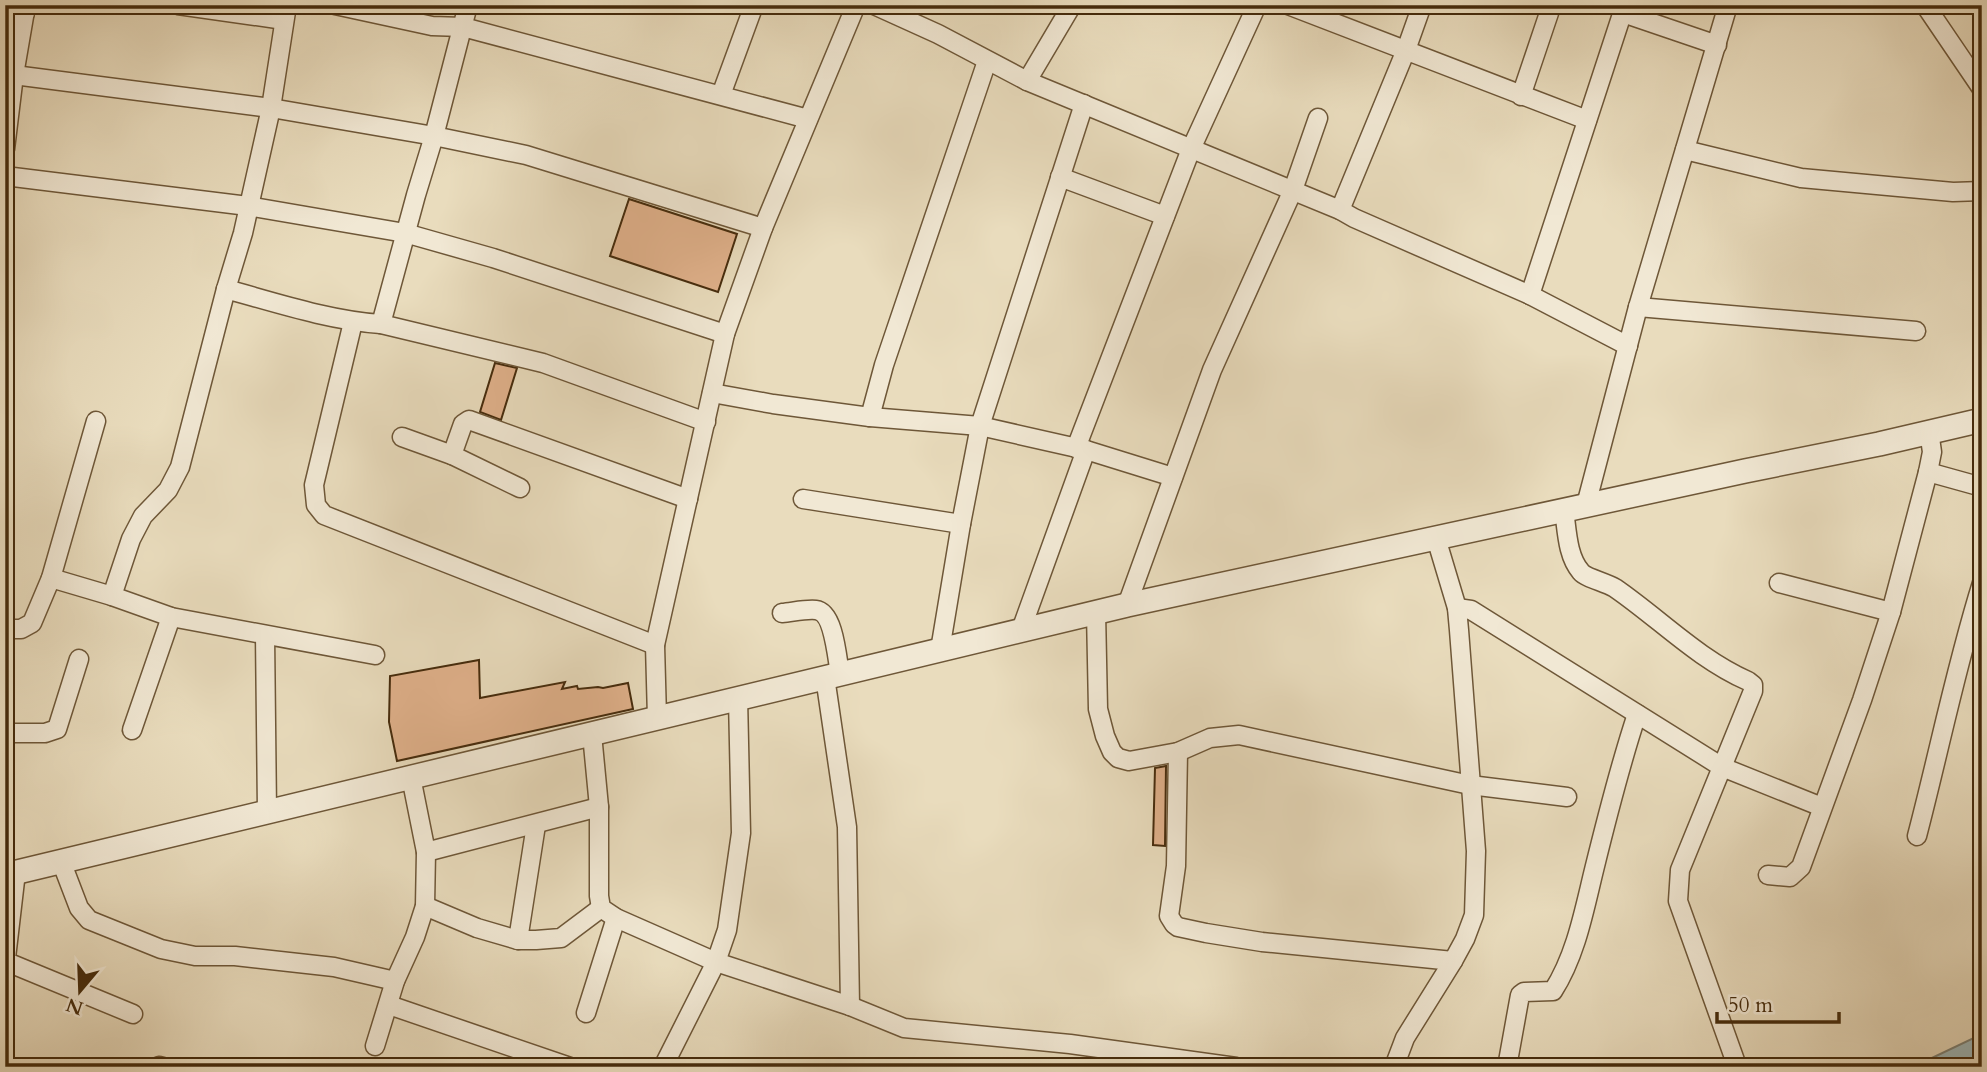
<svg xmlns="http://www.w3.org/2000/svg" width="1987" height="1072" font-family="Cardo,serif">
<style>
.water{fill:#9db9bc;stroke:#7a8076;stroke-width:2}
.building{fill:#e0b18b;stroke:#452b0c;stroke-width:2}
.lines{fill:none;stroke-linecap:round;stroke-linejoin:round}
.minor-casing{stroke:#6e5738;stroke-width:21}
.tertiary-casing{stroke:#6e5738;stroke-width:26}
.minor{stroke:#f1e8d4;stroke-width:18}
.tertiary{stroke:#f1e8d4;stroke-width:23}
</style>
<rect width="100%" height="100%" fill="#e9dcbd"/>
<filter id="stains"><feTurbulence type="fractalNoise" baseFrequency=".00286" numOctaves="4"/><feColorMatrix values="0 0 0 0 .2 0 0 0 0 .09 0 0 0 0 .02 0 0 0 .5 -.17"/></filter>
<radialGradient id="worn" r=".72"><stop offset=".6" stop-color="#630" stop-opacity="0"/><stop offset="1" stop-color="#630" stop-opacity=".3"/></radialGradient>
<!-- water -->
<polygon class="water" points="1982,1034 1982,1067 1913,1067"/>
<!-- building -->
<g class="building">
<polygon points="629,199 737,234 718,292 610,256"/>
<polygon points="495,363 517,368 501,420 480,412"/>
<polygon points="479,660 480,698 565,682 562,689 577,686 578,689 598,687 603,688 628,683 633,709 397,761 389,722 390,676"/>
<polygon points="1166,766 1165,846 1153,845 1155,768"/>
</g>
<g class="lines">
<!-- minor casing -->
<g class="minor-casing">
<g id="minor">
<polyline points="178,5 284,20"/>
<polyline points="335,5 432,26 463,27 808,119"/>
<polyline points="874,5 938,34 1027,81 1340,210 1354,218 1530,295 1628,346"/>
<polyline points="1288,5 1587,120"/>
<polyline points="1925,5 1982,89"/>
<polyline points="5,12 25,13"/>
<polyline points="1623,13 1717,45"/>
<polyline points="14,75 271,108 434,136 526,155 763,228"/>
<polyline points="1027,81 1072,5"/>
<polyline points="721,95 754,5"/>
<polyline points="1521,96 1549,13"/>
<polyline points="5,149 14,75 26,5"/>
<polyline points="1685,150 1801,178 1953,192 1982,191"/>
<polyline points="5,176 248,206 405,233 493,258 725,334"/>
<polyline points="1060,177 1165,216"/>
<polyline points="1340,210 1406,50 1422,5"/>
<path d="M226 289C277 303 328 320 381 324L543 363 706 422"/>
<polyline points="1530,295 1625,5"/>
<polyline points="1638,307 1916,331"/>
<polyline points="353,322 314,485 316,505 324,515 655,645"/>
<polyline points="381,324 416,195 434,136 468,5"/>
<polyline points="712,393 773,404 870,417 980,426 1086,450 1173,477"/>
<polyline points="870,417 884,365 987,61"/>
<polyline points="402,437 452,455 520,488"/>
<polyline points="1076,448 1191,149 1257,5"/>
<polyline points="452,455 463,424 469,420 688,499"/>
<polyline points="1928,472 1982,487"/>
<polyline points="803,499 961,524"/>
<polyline points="1586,505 1638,307 1728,5"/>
<path d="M1564 510C1567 530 1567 556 1581 572 1586 578 1605 582 1615 588 1660 619 1698 659 1748 681L1753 685V691L1680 870 1678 901 1737 1066"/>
<polyline points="51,578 112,596 171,617 375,655"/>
<polyline points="1779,583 1891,612"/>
<polyline points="112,596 131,539 143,516 168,490 180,467 226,289 243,233 271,108 287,5"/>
<polyline points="1127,605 1212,370 1293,190 1318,118"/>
<polyline points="1457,608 1471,610 1722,767 1822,807"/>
<polyline points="1096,612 1098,709 1105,736 1112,752 1118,758 1129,761 1178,752 1210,738 1239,735 1470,785 1567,797"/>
<path d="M782 613C793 612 805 609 816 610 834 612 837 658 840 674"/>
<polyline points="5,629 21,629 32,623 51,578 96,421"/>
<polyline points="1021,630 1086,450"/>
<polyline points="265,635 267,812"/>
<polyline points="940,650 961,524 980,426 1084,104"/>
<polyline points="825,677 847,827 850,1006"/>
<polyline points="657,718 655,645 725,334 763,228 856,5"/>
<polyline points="132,730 171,617"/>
<polyline points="5,733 45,733 57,729 79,659"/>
<polyline points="592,734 599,807 599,896 601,908 616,918 716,962 850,1006 904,1028 1070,1044 1236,1067"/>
<polyline points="1178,752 1176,866 1169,916 1174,924 1178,927 1206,933 1262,942 1453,961"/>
<path d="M1917 836C1939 752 1956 666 1982 583"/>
<polyline points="426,852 599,807"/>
<polyline points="61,861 79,908 89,920 161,949 195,956 235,956 334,967 395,981"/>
<polyline points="16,872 6,958 7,962 133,1014"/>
<polyline points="1768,875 1790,877 1801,867 1862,700 1891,612 1928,472 1932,452 1929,431"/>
<polyline points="425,906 477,928 518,940 536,940 561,938 601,908"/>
<polyline points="518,940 536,825"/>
<polyline points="389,1005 570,1067"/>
<polyline points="586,1013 616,918"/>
<polyline points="375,1046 395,981 415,937 425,906 426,852 411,777"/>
<polyline points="159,1066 163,1067"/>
<polyline points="663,1067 716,962 727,930 741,833 738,698"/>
<polyline points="1394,1067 1405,1038 1453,961 1465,939 1474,915 1476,851 1459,630 1457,608 1436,538"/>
<path d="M1507 1067 1520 995 1524 992 1553 991C1576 955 1584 911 1594 870 1607 817 1620 765 1637 714"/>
</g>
</g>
<!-- tertiary casing -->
<g class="tertiary-casing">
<polyline id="tertiary" points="5,875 1127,605 1745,471 1879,444 1982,420"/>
</g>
<!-- minor -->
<use href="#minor" class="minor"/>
<!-- tertiary -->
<use href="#tertiary" class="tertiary"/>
</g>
<!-- margin -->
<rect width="1987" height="1072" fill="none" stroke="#e9dcbd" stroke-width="28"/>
<rect x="7" y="7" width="1973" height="1058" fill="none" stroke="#452b0c" stroke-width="3.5"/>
<rect x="14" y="14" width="1959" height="1044" fill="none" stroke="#452b0c" stroke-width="2"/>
<!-- north arrow -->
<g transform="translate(80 991) rotate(199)" stroke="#f1e8d4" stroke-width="5" paint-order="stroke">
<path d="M0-5L12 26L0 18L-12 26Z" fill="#452b0c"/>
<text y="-10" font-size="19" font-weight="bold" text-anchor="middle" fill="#452b0c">N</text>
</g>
<!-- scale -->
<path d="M1717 1012v10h122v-10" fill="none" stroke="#452b0c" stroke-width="3.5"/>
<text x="1728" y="1012" font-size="21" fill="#452b0c" stroke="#f1e8d4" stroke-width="5" paint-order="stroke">50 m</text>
<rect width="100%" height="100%" filter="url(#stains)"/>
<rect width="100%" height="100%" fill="url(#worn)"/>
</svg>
